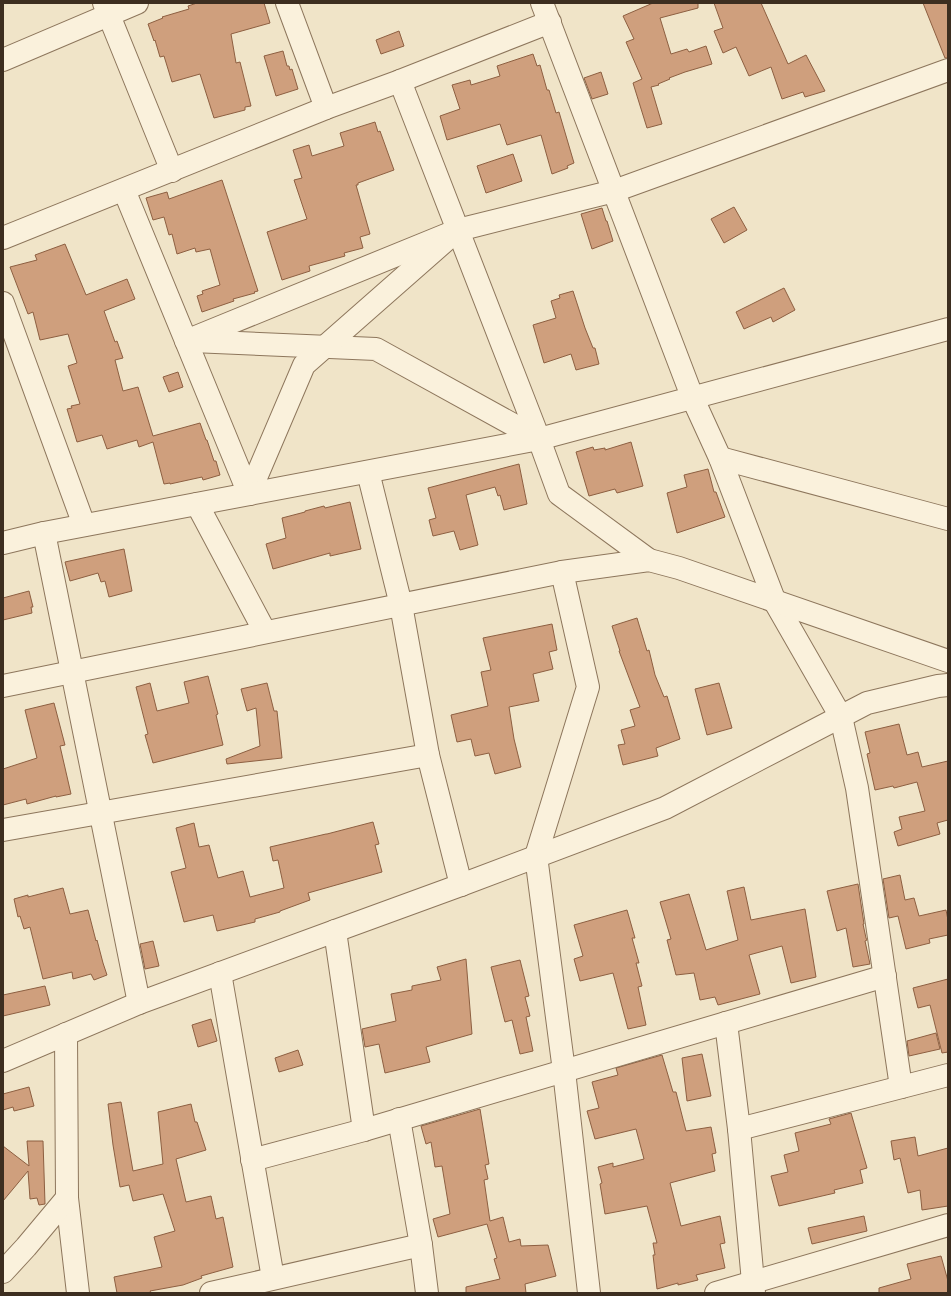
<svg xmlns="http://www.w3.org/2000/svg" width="951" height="1296" font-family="'Times New Roman',serif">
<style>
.building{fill:#cf9f7d;stroke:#8d5f41}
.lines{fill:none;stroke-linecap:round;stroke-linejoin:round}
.minor-casing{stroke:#8d765c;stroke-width:24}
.minor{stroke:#faf1dc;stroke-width:22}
</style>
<rect width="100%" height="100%" fill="#f0e4c8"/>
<!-- building -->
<g class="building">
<polygon points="197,3 264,3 270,23 231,34 236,63 240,62 251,106 245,107 245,110 214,118 200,74 172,82 164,56 160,57 155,40 154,41 148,24 163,18 162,17 189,9 188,6"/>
<polygon points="653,3 698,3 698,8 660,18 671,54 687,49 689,52 706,46 712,64 685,72 669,78 670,79 658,84 659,85 651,87 662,124 647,128 633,83 642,79 626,42 634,39 623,16"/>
<polygon points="714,3 761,3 788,64 806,55 825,91 805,97 803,92 782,99 771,67 749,76 736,47 723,53 714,31 723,28"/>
<polygon points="923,3 948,3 948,58 945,58"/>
<polygon points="399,31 404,46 381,54 376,40"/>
<polygon points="283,51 287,66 289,66 290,70 292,69 298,89 276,96 264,56"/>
<polygon points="533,54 537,66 540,65 547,90 549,90 556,113 559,112 574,163 567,166 568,168 552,174 541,135 507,145 500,124 447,140 440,116 460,109 452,85 470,80 471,85 500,76 497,66"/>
<polygon points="601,72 608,94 592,99 584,78"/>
<polygon points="375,122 378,132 380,131 394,170 358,183 358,185 356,185 370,234 360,237 363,248 344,253 345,256 309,266 310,271 282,280 267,232 307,219 294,180 302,178 293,150 309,145 312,156 344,146 340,133"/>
<polygon points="513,154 522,181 486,193 477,166"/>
<polygon points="222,180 258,291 254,292 255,293 233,299 234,301 202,312 197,296 203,294 202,291 220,285 210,249 196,252 195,248 177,254 172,234 169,235 164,217 153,220 146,198 167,192 169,199"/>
<polygon points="734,207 747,230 724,243 711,219"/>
<polygon points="602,208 606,221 607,221 613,241 592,249 581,214"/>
<polygon points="65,244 86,295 127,279 135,299 104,311 115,342 117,341 123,358 115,360 123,391 138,387 153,436 200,423 206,440 207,440 214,461 216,461 220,475 203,480 202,477 170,484 170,483 164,484 153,442 139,447 137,440 107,449 102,435 77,442 67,409 72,408 71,406 80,404 68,366 77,363 68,334 40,340 33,312 28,314 10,267 37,260 35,255"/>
<polygon points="784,288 795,310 773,322 771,317 744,329 736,312"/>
<polygon points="573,291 585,328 593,348 595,348 599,364 576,370 571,354 544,363 533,325 556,318 551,301 560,298 559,295"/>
<polygon points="178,372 183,387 169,392 163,377"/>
<polygon points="631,442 643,486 617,493 615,489 589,496 576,452 593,447 594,450 605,448 605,450"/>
<polygon points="519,464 527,504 504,510 500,495 498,496 495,487 466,495 478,545 460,550 454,531 433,536 429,520 436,518 428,488"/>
<polygon points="708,469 714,492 716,492 725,517 677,533 667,493 687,487 684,475"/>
<polygon points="350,502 361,549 330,556 330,553 273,569 266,544 286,538 282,518 305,512 305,511 324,506 325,508"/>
<polygon points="124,549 132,591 109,597 105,581 101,582 98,573 70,581 65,562"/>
<polygon points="29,591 33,607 31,607 32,613 3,620 3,598"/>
<polygon points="637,618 647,651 649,650 655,675 664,697 667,696 680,739 656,748 658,756 623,765 618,745 625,744 621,730 635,726 630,710 640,707 619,651 620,651 612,626"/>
<polygon points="552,624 557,650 549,652 553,669 533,674 539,701 509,707 514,739 521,767 495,774 489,753 475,756 471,739 457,742 451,715 488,706 481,672 491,670 483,638"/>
<polygon points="208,676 218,714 216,715 223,745 153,763 145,735 148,734 136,687 150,683 157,711 189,703 184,682"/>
<polygon points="267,683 274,711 277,711 282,758 227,764 226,759 260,746 256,708 247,711 241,689"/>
<polygon points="719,683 732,728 707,735 695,689"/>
<polygon points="54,703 65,745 60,746 71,794 56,797 56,796 27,804 26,799 3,805 3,769 37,758 25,710"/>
<polygon points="899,724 907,755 918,752 922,767 948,761 948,820 937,823 940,834 898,846 894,832 902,829 899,817 925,811 917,782 894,788 893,786 875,790 867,754 870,753 865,732"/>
<polygon points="373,822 379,844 375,845 382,872 308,893 310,900 280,911 280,912 255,919 255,922 217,931 213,915 184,922 171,872 186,868 176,828 194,823 199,847 209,845 218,878 243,871 250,897 284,888 278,860 273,861 270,847 326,834 327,834"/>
<polygon points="900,875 905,900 914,898 919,916 946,910 948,920 948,935 929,939 930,943 906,949 898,916 889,918 883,879"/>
<polygon points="858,884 864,924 863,924 866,938 867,940 865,941 870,964 853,967 846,928 837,931 827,891"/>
<polygon points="744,887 751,920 805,909 816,977 791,983 782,946 749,955 760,994 718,1005 715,997 700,1000 694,973 676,975 667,940 671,939 660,902 689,894 706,950 738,940 727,891"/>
<polygon points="63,888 70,914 88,910 96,941 97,940 103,963 107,975 94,980 91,974 73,979 72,972 43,979 30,927 24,929 20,916 18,917 14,899 28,895 28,897"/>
<polygon points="627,910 635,938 632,938 639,963 636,963 642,986 638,987 646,1025 628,1029 613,973 580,981 574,959 583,956 574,925"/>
<polygon points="153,941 159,966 145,969 140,944"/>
<polygon points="466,959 472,1034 426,1047 430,1062 385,1073 379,1044 365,1047 362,1029 396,1021 391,994 412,990 412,986 441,980 437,967"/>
<polygon points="520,960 529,996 525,997 530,1016 526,1017 533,1051 520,1054 512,1020 505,1022 491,967"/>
<polygon points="948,979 948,1052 942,1053 930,1005 918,1008 913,988"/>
<polygon points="45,986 50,1005 3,1016 3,995"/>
<polygon points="211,1019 217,1041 198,1047 192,1025"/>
<polygon points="936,1033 940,1049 909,1056 907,1041"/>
<polygon points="298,1050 303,1065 279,1072 275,1058"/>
<polygon points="702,1054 711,1096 687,1101 682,1058"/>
<polygon points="662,1055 673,1092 676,1092 686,1131 711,1127 716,1153 712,1154 715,1171 670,1183 681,1226 720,1216 725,1243 720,1244 725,1268 696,1275 698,1280 678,1285 678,1283 657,1289 653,1255 655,1255 653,1243 657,1243 647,1206 605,1214 600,1184 602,1183 598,1167 613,1163 613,1167 644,1159 636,1129 595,1139 587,1111 599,1108 592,1082 618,1075 616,1068"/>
<polygon points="29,1087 34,1106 14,1111 13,1107 3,1110 3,1094"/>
<polygon points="121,1102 133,1171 163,1164 158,1112 191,1104 195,1122 197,1122 206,1150 176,1159 186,1202 211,1196 216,1219 223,1217 233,1267 201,1276 202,1278 183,1285 150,1291 151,1293 117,1293 114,1277 162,1267 154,1237 175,1231 163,1194 133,1201 129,1185 120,1187 113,1145 108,1104"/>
<polygon points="480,1109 489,1164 485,1165 488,1179 484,1180 490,1221 503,1217 509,1242 520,1239 521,1246 548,1245 556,1276 525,1284 526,1293 466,1293 466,1287 500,1279 494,1259 497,1258 487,1224 438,1237 433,1219 450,1214 442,1166 435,1167 431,1142 426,1144 421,1126"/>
<polygon points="851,1113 867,1168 860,1170 863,1183 834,1190 835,1193 779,1206 771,1176 788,1172 784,1155 799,1151 795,1133 831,1124 829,1119"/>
<polygon points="915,1137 918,1156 948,1148 948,1206 922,1210 920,1190 908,1193 900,1158 894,1160 891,1141"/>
<polygon points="27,1141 43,1141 45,1204 39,1205 37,1198 30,1199 28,1171 3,1201 3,1146 29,1166"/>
<polygon points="864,1216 867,1231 812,1244 808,1228"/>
<polygon points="941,1256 948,1281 948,1293 879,1293 879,1288 911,1279 907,1264"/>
</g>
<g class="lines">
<!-- minor casing -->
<g class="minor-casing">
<g id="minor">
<polyline points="104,3 172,171"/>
<polyline points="287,3 326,108"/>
<polyline points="542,3 693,399 720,458 775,602 841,717 857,788 901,1087"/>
<polyline points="3,60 137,3"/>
<polyline points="400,81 539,439 559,494 649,560"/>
<polyline points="124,190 249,494"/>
<polyline points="3,238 326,108 400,81 550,22"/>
<polyline points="3,303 84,525"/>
<polyline points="186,341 458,230 614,191 948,70"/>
<polyline points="192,341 376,349 539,439"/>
<polyline points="720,458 948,519"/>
<polyline points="368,472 401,605 428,755 461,885"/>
<polyline points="249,494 304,365 445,241"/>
<polyline points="197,504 265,632"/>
<polyline points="44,533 139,1003"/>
<polyline points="3,543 44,533 539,439 948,329"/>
<polyline points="562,572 588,687 536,856 564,1071 589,1293"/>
<polyline points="3,686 562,572 649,560 679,568 948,661"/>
<polyline points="3,830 428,755"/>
<polyline points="335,931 364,1130"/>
<polyline points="220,973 273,1278"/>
<polyline points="726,1023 739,1129 754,1293"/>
<polyline points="66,1034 67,1198 78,1293"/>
<polyline points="3,1061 139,1003 335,931 461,885 665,808 867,703 938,686 948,685"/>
<polyline points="399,1119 421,1245 427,1293"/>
<polyline points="739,1129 948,1075"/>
<polyline points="252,1160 364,1130 885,976"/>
<polyline points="3,1272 26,1247 67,1198"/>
<polyline points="211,1293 421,1245"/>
<polyline points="716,1293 948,1225"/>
</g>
</g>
<!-- minor -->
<use href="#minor" class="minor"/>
</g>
<!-- border -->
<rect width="951" height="1296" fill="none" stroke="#3d2e20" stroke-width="8"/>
</svg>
